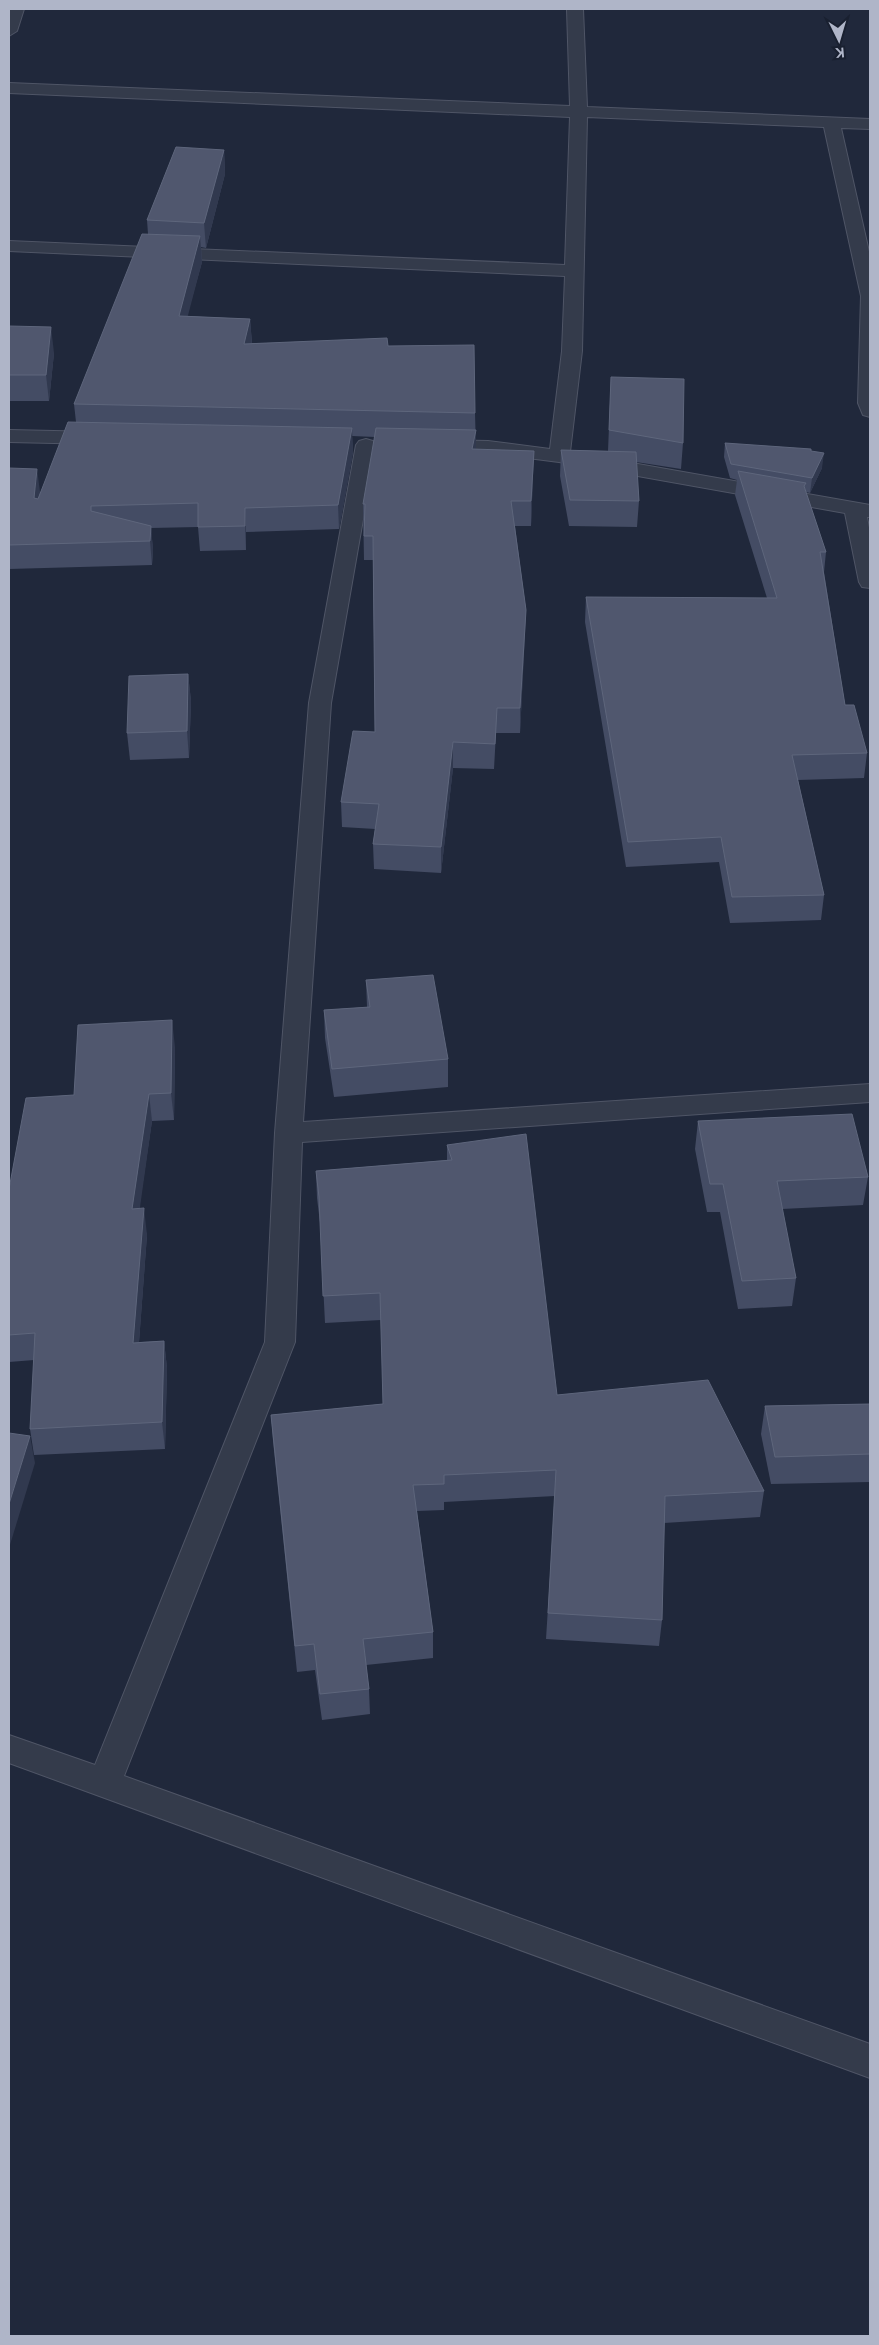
<svg xmlns="http://www.w3.org/2000/svg" width="879" height="2345" font-family="Figtree,sans-serif">
<style>
.lines{fill:none;stroke-linecap:round;stroke-linejoin:round}
.street-casing{stroke:#4f5566;stroke-width:2}
.street{fill:#343b4b;fill-rule:evenodd}
.wall{fill:#444c64}
.shaded-wall{fill:#31394f}
.building{fill:#50576e;stroke:#5e667c}
</style>
<rect width="100%" height="100%" fill="#20283b"/>
<g class="lines">
<!-- street casing -->
<g class="street-casing">
<g id="street">
<polygon points="9,9 24,9 17,31 9,36"/>
<polygon points="567,9 583,9 587,107 870,119 870,129 841,128 870,256 870,417 863,415 858,403 861,296 824,127 587,117 582,351 570,452 870,505 870,517 867,517 870,533 870,588 862,587 859,582 845,513 559,462 488,453 433,450 430,446 433,442 440,440 488,441 550,449 562,351 565,276 9,251 9,241 565,265 570,117 9,93 9,83 570,106"/>
<polygon points="9,430 99,432 106,434 109,438 106,442 99,444 9,442"/>
<polygon points="366,439 373,441 376,445 331,703 303,1122 870,1084 870,1102 302,1142 295,1342 124,1776 870,2044 870,2078 9,1763 9,1735 95,1765 265,1342 275,1133 309,703 356,445 359,441"/>
</g>
</g>
<!-- street -->
<use href="#street" class="street"/>
</g>
<!-- wall -->
<g class="wall">
<polygon points="224,150 225,174 206,248 201,247 202,262 187,316 250,319 252,343 388,346 475,413 476,449 534,451 531,526 515,526 526,610 520,733 496,733 494,769 453,768 441,873 374,869 373,844 375,829 342,827 341,802 375,732 373,560 364,560 363,504 375,437 352,436 353,452 339,529 246,532 246,550 200,551 198,527 151,528 153,550 152,565 9,569 9,468 40,492 40,494 76,422 74,404 148,234 147,220"/>
<polygon points="9,326 54,353 49,401 9,401"/>
<polygon points="611,377 683,443 681,469 636,462 639,501 637,527 569,526 560,476 561,450 608,451"/>
<polygon points="725,443 811,451 822,468 810,493 806,492 826,552 824,572 845,705 867,753 864,778 798,780 824,895 821,920 730,923 719,862 626,867 585,622 586,597 767,598 735,495 737,480 730,478 724,457"/>
<polygon points="188,674 191,701 189,758 130,760 127,733"/>
<polygon points="366,980 448,1059 448,1087 334,1097 325,1038 324,1010 367,1007"/>
<polygon points="175,1047 174,1120 152,1121 139,1209 147,1235 139,1342 164,1341 167,1368 165,1449 34,1455 30,1429 34,1360 9,1362 9,1189 74,1095"/>
<polygon points="698,1121 868,1177 863,1205 782,1209 796,1278 792,1306 738,1309 720,1212 707,1212 695,1149"/>
<polygon points="447,1145 557,1395 764,1491 760,1517 664,1523 662,1620 659,1646 546,1639 555,1496 444,1502 444,1510 417,1511 433,1632 433,1658 366,1665 369,1689 370,1714 322,1720 315,1670 297,1672 273,1441 271,1415 383,1404 381,1320 325,1323 320,1223 317,1198 316,1171 447,1160"/>
<polygon points="870,1404 870,1482 771,1484 761,1434 765,1406"/>
</g>
<!-- shaded-wall -->
<g class="shaded-wall">
<polygon points="224,150 225,174 206,248 204,223"/>
<polygon points="200,236 202,262 181,342 179,316"/>
<polygon points="250,319 252,345 244,344"/>
<polygon points="51,327 54,353 49,401 46,375"/>
<polygon points="352,428 353,452 339,529 338,505"/>
<polygon points="476,430 476,455 472,449"/>
<polygon points="534,451 533,475 531,526 531,501"/>
<polygon points="824,453 822,468 810,493 812,478"/>
<polygon points="37,469 40,492 37,522 34,498"/>
<polygon points="245,508 246,532 246,550 245,526"/>
<polygon points="151,526 153,550 152,565 150,541"/>
<polygon points="526,610 525,635 520,733 520,708"/>
<polygon points="188,674 191,701 189,758 187,731"/>
<polygon points="453,742 453,768 441,873 441,847"/>
<polygon points="172,1020 175,1047 174,1120 171,1093"/>
<polygon points="149,1094 152,1121 136,1236 132,1209"/>
<polygon points="144,1208 147,1235 137,1369 133,1343"/>
<polygon points="164,1341 167,1368 165,1449 162,1422"/>
<polygon points="30,1436 35,1463 9,1548 9,1504"/>
</g>
<!-- building -->
<g class="building">
<polygon points="176,147 224,150 204,223 147,220"/>
<polygon points="142,234 200,236 179,316 250,319 244,344 387,338 388,346 474,345 475,413 74,404"/>
<polygon points="9,326 51,327 46,375 9,375"/>
<polygon points="611,377 684,379 683,443 609,430"/>
<polygon points="68,422 352,428 338,505 245,508 245,526 198,527 198,503 91,506 91,511 151,526 150,541 9,545 9,468 37,469 34,498 38,499"/>
<polygon points="376,428 476,430 472,449 534,451 531,501 511,501 526,610 520,708 497,708 495,744 453,742 441,847 373,844 379,804 341,802 353,731 375,732 373,536 364,536 365,504 363,504"/>
<polygon points="725,443 811,449 811,451 824,453 812,478 731,464"/>
<polygon points="561,450 636,452 639,501 570,500"/>
<polygon points="738,471 806,483 804,486 826,552 820,552 845,705 854,705 867,753 792,755 824,895 732,897 721,837 628,842 586,597 777,598"/>
<polygon points="188,674 187,731 127,733 129,676"/>
<polygon points="433,975 448,1059 332,1069 324,1010 370,1007 366,980"/>
<polygon points="172,1020 171,1093 149,1094 132,1209 144,1208 133,1343 164,1341 162,1422 30,1429 35,1333 9,1335 9,1189 26,1098 74,1095 78,1025"/>
<polygon points="852,1114 868,1177 777,1181 796,1278 742,1281 723,1184 710,1184 698,1121"/>
<polygon points="526,1134 557,1395 708,1380 764,1491 665,1496 662,1620 548,1613 556,1470 444,1475 444,1484 413,1485 433,1632 363,1639 369,1689 320,1694 314,1644 295,1646 271,1415 383,1404 380,1293 323,1296 319,1197 316,1171 452,1160 447,1145"/>
<polygon points="870,1404 870,1454 775,1457 765,1406"/>
<polygon points="9,1433 30,1436 9,1504"/>
</g>
<!-- border -->
<rect width="879" height="2345" fill="none" stroke="#afb5c8" stroke-width="20"/>
<!-- north arrow -->
<g transform="translate(839 40) rotate(175)" stroke="#192030" stroke-width="4" paint-order="stroke">
<path d="M0-4L9 19L0 12L-9 19Z" fill="#afb5c8"/>
<text y="-8" font-size="14" font-weight="bold" text-anchor="middle" fill="#afb5c8">K</text>
</g>
</svg>
